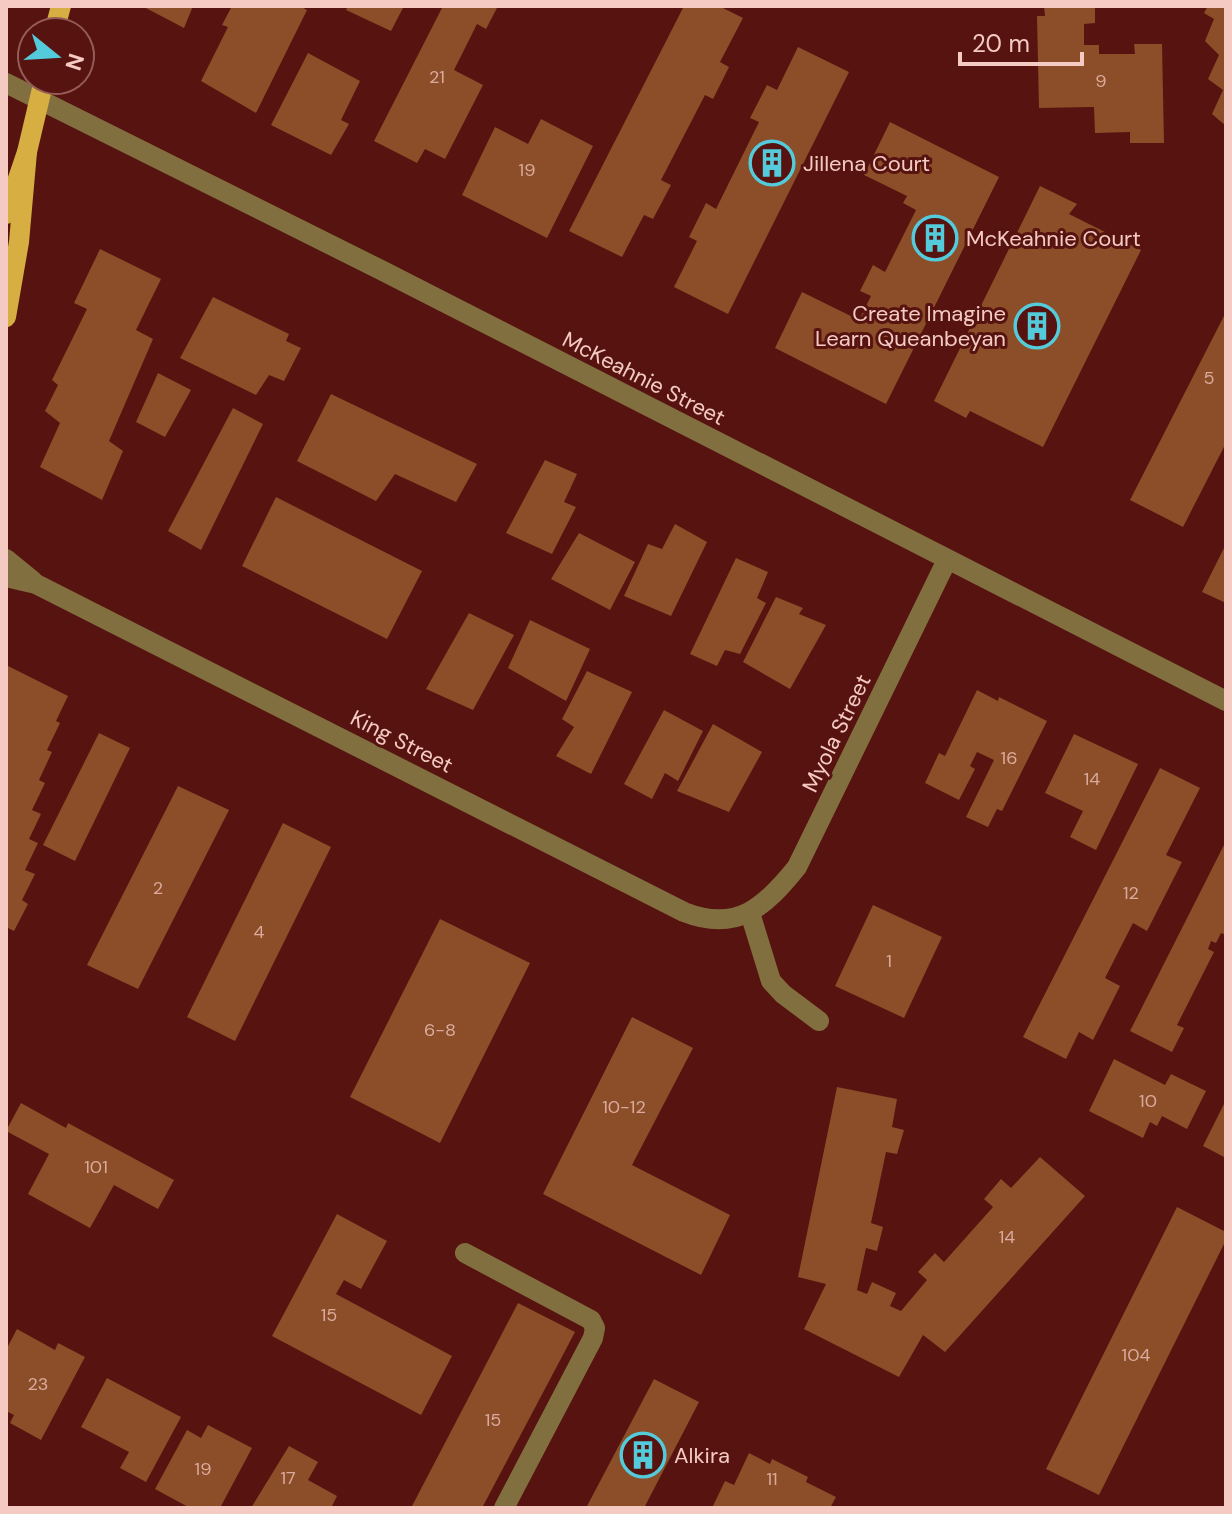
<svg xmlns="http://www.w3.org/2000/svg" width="1232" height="1514" font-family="'DM Sans',sans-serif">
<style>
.building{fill:#8c4d29}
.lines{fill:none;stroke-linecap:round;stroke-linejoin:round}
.minor{stroke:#826f40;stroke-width:20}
.major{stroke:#d6ae42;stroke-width:20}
.labels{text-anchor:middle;stroke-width:6;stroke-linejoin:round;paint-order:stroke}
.number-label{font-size:18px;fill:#daab9c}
.poi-label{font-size:22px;fill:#f4cac3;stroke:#56130f;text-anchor:start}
.street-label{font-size:22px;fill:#f4cac3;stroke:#56130f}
</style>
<rect width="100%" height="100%" fill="#56130f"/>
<!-- building -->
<g class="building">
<polygon points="142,6 193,6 184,28"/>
<polygon points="232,6 300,6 307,10 256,113 201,81 228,27 222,25"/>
<polygon points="348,6 404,6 391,31 346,10"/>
<polygon points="443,6 498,6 486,29 477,24 454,70 483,85 445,159 425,149 417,163 374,141"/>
<polygon points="684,6 719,6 743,18 720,62 729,67 713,99 705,95 661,180 671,185 653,219 644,215 622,257 569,231"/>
<polygon points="1044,6 1095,6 1095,23 1084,24 1084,45 1099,45 1099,54 1135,54 1134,44 1162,44 1164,143 1130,143 1130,132 1095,133 1094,107 1039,108 1037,16 1045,16"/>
<polygon points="1208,6 1226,6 1226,126 1212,114 1223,90 1208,79 1219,55 1205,41 1214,19 1204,13"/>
<polygon points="798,47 849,72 728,314 674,287 697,241 689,237 706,203 716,209 759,122 750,118 767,85 777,90"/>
<polygon points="308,53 360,81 341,120 349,124 331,155 271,125"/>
<polygon points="541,119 593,146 547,238 462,195 495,127 528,144"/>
<polygon points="890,122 999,177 886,404 775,348 802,292 859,320 871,296 860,291 873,265 885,272 916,210 903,203 907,196 864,175"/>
<polygon points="1040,186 1077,204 1069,214 1141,250 1043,447 970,411 966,418 934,401"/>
<polygon points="100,249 161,279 136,330 153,339 109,441 123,451 102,500 40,467 60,423 45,411 58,385 52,380 87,309 74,303"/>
<polygon points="213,297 289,334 286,341 301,348 284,381 269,375 256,395 180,358"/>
<polygon points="1226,312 1226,443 1183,527 1130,500"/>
<polygon points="158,373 191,390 165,437 136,422"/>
<polygon points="331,394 477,464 456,502 395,474 376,501 297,461"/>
<polygon points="233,408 263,424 201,550 168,531"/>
<polygon points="545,460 577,474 564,502 576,507 552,554 506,533"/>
<polygon points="276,497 422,571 387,639 242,566"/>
<polygon points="675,524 707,542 671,616 624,596 648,544 662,549"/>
<polygon points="579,533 635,562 610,610 551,579"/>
<polygon points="1226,544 1226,603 1202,592"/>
<polygon points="736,558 768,572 757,598 766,603 740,654 725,650 717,666 690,654"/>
<polygon points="776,597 803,608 799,614 826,625 790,689 743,662"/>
<polygon points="469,613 514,635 473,710 426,689"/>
<polygon points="530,620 590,649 566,701 508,668"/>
<polygon points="6,665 68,696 56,721 60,723 47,750 52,752 39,780 45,783 32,810 41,814 29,839 38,843 25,870 35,874 22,900 28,904 14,931 6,927"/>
<polygon points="587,671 632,692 591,774 556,756 574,727 562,719"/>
<polygon points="977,690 998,701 999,697 1047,721 1002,811 997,809 988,827 966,817 994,760 977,752 970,766 975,769 959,800 925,783 939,753 945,756"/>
<polygon points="664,710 703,731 678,781 665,773 652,799 624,784"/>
<polygon points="713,724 762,752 729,812 677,791"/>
<polygon points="99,733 130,748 75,861 43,845"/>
<polygon points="1074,734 1138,764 1096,850 1070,837 1083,811 1045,793"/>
<polygon points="1160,768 1200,788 1166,855 1182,862 1147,931 1133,923 1105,978 1120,986 1093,1040 1079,1032 1066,1059 1023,1037"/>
<polygon points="178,786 229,810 138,989 87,965"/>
<polygon points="283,823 331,847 235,1041 187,1017"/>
<polygon points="1226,841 1226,935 1221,933 1216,943 1211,941 1208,949 1214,952 1177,1025 1184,1028 1172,1052 1130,1031"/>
<polygon points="873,905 942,937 904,1018 835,986"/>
<polygon points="440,919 530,963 440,1143 350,1097"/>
<polygon points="632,1017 693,1048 632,1165 730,1215 701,1275 543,1194"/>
<polygon points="1114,1059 1165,1085 1171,1074 1206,1091 1187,1129 1162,1116 1157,1126 1150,1122 1143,1138 1089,1111"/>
<polygon points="837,1087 897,1099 892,1127 904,1130 897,1154 886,1152 871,1223 883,1227 877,1251 866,1248 857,1290 867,1294 872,1282 896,1293 890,1306 901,1311 927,1280 918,1272 935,1253 944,1262 993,1207 984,1199 1001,1179 1011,1188 1040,1157 1085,1196 945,1352 923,1335 899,1377 804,1329 826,1284 798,1277"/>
<polygon points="1226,1100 1226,1158 1203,1146"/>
<polygon points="21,1103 66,1128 68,1123 174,1180 158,1209 114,1185 90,1228 28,1194 49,1154 6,1131"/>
<polygon points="1177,1207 1226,1232 1226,1240 1099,1495 1046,1469"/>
<polygon points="337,1214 387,1241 361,1289 344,1280 336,1294 452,1356 421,1415 272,1336"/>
<polygon points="518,1303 575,1332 482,1508 411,1508"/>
<polygon points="17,1329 55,1350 58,1343 85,1357 41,1440 10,1423 14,1415 6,1411 6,1350"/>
<polygon points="107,1378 181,1417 146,1482 120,1468 129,1452 81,1427"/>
<polygon points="654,1379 699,1402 644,1508 586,1508"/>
<polygon points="208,1425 252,1448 220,1508 190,1508 155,1489 187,1430 201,1438"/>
<polygon points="289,1446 318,1462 308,1480 337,1496 331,1508 251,1508"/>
<polygon points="749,1453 770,1464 772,1459 808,1477 806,1482 836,1497 830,1508 712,1508 725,1481 734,1485"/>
</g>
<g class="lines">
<!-- minor -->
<g class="minor">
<polyline points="6,83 381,270 1226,701"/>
<polyline points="6,559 33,581"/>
<path d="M6 577 36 584 684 912C737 933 765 907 797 867L947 560"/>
<polyline points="750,913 771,981 783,994 819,1021"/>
<polyline points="465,1253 591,1320 595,1328 593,1338 504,1508"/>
</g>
<!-- major -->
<g class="major">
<polyline points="54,32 61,6"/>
<polyline points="6,214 27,152 44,80"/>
<polyline points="6,317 19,242 27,152"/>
</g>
</g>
<!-- icons -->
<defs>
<g id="building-ring" transform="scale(2.3)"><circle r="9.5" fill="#56130f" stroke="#53cbdb" stroke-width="1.5"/><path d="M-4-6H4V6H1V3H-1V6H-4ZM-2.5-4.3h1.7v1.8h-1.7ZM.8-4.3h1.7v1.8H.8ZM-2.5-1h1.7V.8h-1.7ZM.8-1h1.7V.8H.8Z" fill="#53cbdb"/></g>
</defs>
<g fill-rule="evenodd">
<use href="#building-ring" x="772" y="163"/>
<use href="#building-ring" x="935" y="238"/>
<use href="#building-ring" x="1037" y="326"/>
<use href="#building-ring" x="643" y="1455"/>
</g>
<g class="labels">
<!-- number labels -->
<g class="number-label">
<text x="437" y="83">21</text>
<text x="1101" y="87">9</text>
<text x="527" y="176">19</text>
<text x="1209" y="384">5</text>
<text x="1009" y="764">16</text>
<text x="1092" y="785">14</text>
<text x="158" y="894">2</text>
<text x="1131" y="899">12</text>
<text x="259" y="938">4</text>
<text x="889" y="967">1</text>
<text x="440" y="1036">6-8</text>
<text x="1148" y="1107">10</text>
<text x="624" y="1113">10-12</text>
<text x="96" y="1173">101</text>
<text x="1007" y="1243">14</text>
<text x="329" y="1321">15</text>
<text x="1136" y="1361">104</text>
<text x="38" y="1390">23</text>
<text x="493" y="1426">15</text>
<text x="203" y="1475">19</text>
<text x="288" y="1484">17</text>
<text x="772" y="1485">11</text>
</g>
<!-- poi labels -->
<g class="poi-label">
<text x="803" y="171">Jillena Court</text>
<text x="966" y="246">McKeahnie Court</text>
<text x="1006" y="321" text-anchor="end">Create Imagine<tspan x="1006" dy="25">Learn Queanbeyan</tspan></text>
<text x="674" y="1463">Alkira</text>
</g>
<!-- street labels -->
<g class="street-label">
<text transform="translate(644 378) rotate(27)" y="8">McKeahnie Street</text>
<text transform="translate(836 733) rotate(-64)" y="8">Myola Street</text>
<text transform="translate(402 741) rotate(27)" y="8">King Street</text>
</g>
</g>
<!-- border -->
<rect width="1232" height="1514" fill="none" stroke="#f4cac3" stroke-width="16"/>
<!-- north arrow -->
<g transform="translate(56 56) rotate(108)"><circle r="38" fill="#56130f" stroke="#955c57" stroke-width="2"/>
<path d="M0-6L14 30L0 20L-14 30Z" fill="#53cbdb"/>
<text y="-12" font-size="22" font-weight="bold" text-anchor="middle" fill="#f4cac3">N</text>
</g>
<!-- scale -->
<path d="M960 52v12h122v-12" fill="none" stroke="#f4cac3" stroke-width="4"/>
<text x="972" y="52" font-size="24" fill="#f4cac3" stroke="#56130f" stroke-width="6" paint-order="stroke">20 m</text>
</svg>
